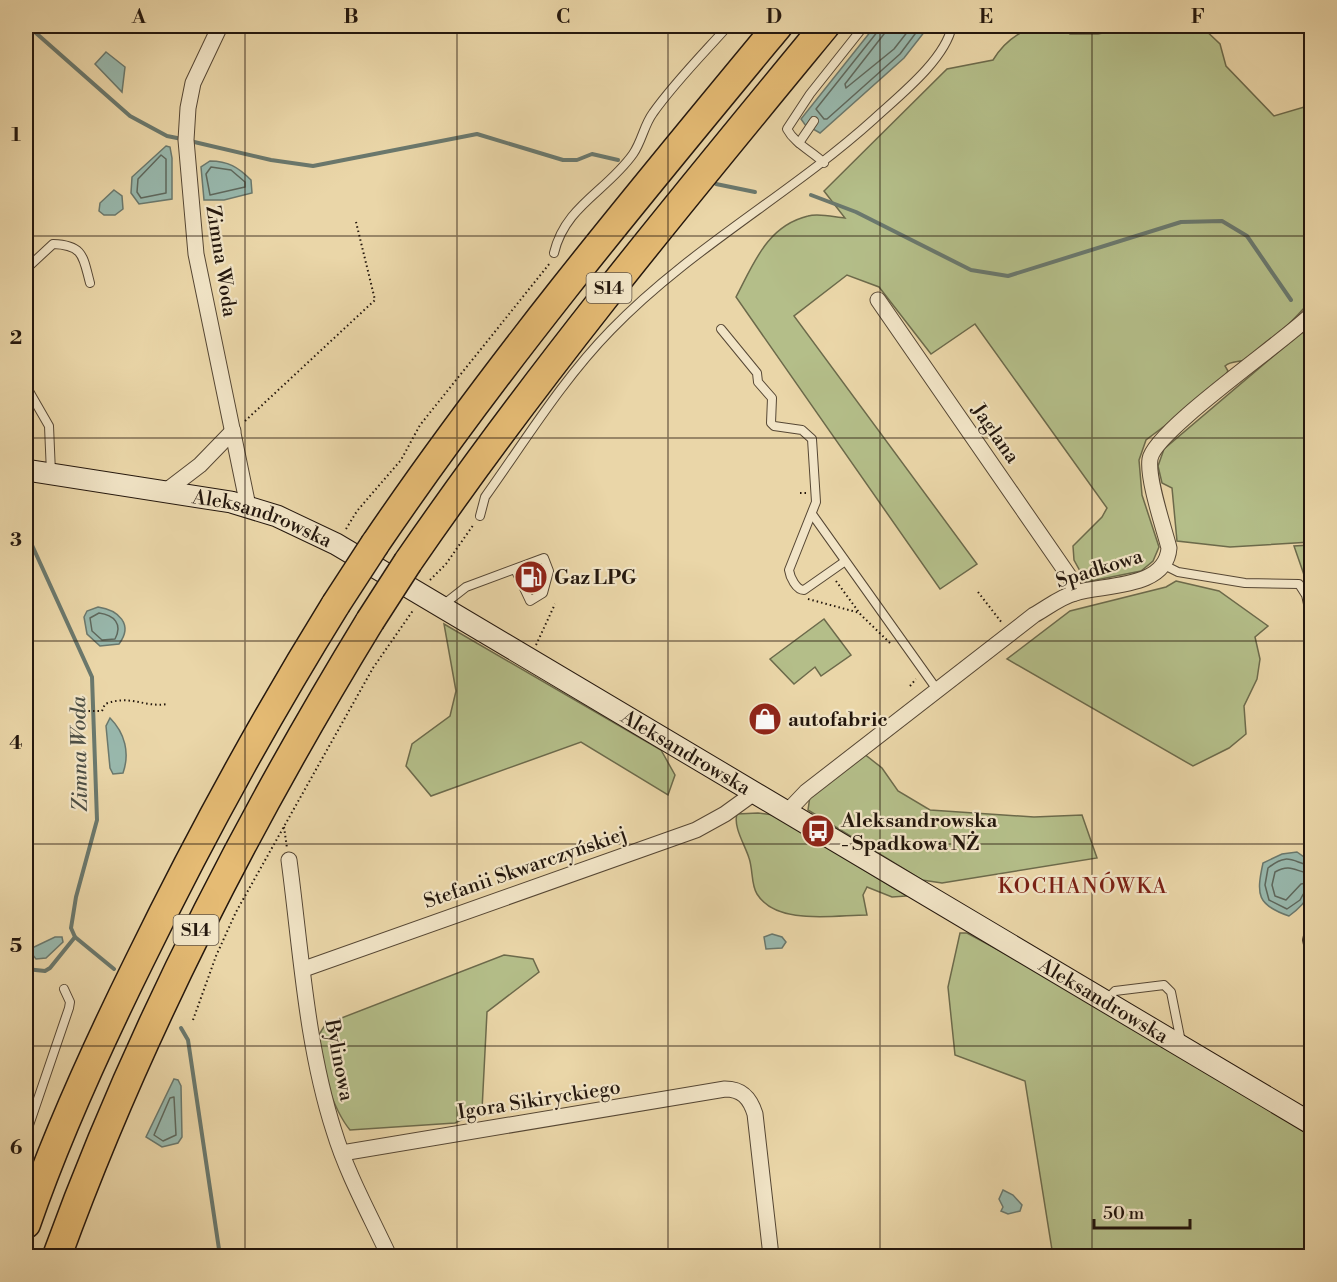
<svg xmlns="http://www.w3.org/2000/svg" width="1337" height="1282" font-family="'Libre Bodoni',serif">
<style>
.green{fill:#b4be89;stroke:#6c6a4b;stroke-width:1.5}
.water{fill:#98b8ad;stroke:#6a786d;stroke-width:1.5}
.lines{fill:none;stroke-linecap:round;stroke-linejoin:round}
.shore{stroke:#5e685d;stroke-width:1.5}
.stream{stroke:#6a786d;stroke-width:4}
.lane-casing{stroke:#564734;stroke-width:10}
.street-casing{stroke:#564734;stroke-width:17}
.secondary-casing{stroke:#24170d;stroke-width:23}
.highway-casing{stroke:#24170d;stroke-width:31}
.path{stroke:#24170d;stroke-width:2;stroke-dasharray:1.5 3;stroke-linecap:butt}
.lane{stroke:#f1e4c6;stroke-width:8}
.street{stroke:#f1e4c6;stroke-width:15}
.secondary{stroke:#f1e4c6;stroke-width:21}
.highway{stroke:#e5bb74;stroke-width:28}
.highway-bridge-casing{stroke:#24170d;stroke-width:31;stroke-linecap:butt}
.highway-bridge{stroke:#e5bb74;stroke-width:28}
.grid{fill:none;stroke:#24170d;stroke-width:1.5;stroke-opacity:0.55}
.labels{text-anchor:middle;stroke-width:4.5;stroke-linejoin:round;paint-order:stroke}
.shield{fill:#f1e4c6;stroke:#625444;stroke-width:1.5}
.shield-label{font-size:18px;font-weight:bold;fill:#24170d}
.street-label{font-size:20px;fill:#24170d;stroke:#f1e4c6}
.poi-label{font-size:20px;font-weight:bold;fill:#24170d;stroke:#f1e4c6;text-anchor:start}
.water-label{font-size:21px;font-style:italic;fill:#4d4f45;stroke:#f1e4c6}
.neighbourhood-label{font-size:21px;letter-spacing:1.5px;fill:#7a1f14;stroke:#f1e4c6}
.neatline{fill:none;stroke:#24170d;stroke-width:2}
.grid-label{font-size:20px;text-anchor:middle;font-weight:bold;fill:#24170d}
</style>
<rect width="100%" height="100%" fill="#ead6a8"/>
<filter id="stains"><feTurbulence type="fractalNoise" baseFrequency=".00333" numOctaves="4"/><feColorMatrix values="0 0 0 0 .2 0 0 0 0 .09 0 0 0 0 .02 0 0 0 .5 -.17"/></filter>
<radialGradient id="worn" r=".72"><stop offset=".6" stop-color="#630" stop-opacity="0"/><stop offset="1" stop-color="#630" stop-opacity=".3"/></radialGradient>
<!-- green -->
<g class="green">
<path d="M1035 26H1059L1070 34H1098L1138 26H1201L1220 44 1226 66 1274 116 1311 105V300C1297 317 1266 348 1247 359 1240 363 1232 360 1225 366L1228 371 1219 385 1146 440 1139 460 1142 495 1159 547 1153 561 1141 571 1086 582 1074 560 1073 546 1102 517 1107 508 975 324 931 354 879 287 847 275 794 316 977 564 940 589 736 297C754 263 767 226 808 216 819 213 834 217 845 218L824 191 947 69 993 60C1003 43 1016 33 1035 26Z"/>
<polygon points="1311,329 1311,542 1230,547 1177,541 1172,488 1162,483 1158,466 1164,449 1304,330"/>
<polygon points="1311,545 1312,545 1311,595 1294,546"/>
<polygon points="1176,581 1219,591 1268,626 1255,637 1260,659 1257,679 1244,706 1246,734 1229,748 1193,766 1007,659 1070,611 1166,587"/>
<polygon points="824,619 851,655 821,676 815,667 794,684 770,659"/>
<polygon points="444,624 661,750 675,775 668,795 581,742 431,796 406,766 412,744 450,716 456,691"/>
<polygon points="863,753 882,768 898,791 930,810 1034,817 1082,815 1097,858 942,883 922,880 808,810 810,796"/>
<path d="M758 813 774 815 907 896 892 897 867 887 863 895 867 915C835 915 777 926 757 894 751 885 753 869 749 858 745 845 733 827 737 814Z"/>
<polygon points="960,933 967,933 1081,995 1311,1132 1311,1256 1053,1256 1025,1081 955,1055 948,987"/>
<path d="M504 955 533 959 539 972 487 1012 482 1110 455 1123 350 1130C335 1112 315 1059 319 1036 320 1032 324 1027 326 1024Z"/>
</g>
<!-- water -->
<g class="water">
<polygon points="875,26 929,26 904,58 820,133 813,129 818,121 812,117 806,126 801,119"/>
<polygon points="106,52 125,67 122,92 95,64"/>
<polygon points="166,146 170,147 172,158 172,199 139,204 131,193 132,177"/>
<path d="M210 161C228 161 238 167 251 180L252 193 224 200H204L201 167Z"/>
<polygon points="114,190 122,196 123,209 115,215 104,215 99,211 100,203"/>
<path d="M98 607C118 610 134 624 119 644L100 646 87 634 84 617 87 611Z"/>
<path d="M110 718C125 733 130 753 123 773L113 774 110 768 106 726Z"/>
<path d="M1297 852 1311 862C1312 890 1313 898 1289 916 1257 905 1256 895 1263 863L1282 854Z"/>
<polygon points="772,934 782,937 786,942 782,948 766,949 764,937"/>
<polygon points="55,937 62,937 63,942 46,958 36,959 32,954 32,948"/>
<polygon points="174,1079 178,1080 181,1086 182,1137 178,1143 162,1147 146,1137"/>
<polygon points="1003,1190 1013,1195 1022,1205 1020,1211 1008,1214 1001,1211 1003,1207 999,1199"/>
</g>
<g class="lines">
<!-- shore -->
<g class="shore">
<polyline points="879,26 878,31 816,109 824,119 827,119 900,54 921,26"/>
<polyline points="886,26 884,34 845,84 846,88 894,49 912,26"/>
<polygon points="161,155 166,159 166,193 141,198 137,192 138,179"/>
<polygon points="211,167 231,170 245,182 245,187 210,195 206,174"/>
<path d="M99 613C114 615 123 624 115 639L102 640 92 631 90 618Z"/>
<path d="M1312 866C1293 863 1289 851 1268 868L1265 885 1269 900 1287 909 1300 900 1305 891 1312 889"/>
<path d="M1312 874C1296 872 1291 863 1275 872L1272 885 1275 896 1286 900 1301 884 1312 882"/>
<polygon points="174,1097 176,1135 163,1141 154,1135 170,1098"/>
</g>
<!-- stream -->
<g class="stream">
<polyline points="28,26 130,116 167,136 182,139"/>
<polyline points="190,141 271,160 313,166 477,134 563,160 577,160 592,154 618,160"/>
<polyline points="716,184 755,192"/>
<polyline points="811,195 856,212 971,270 1008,276 1181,222 1222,221 1247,236 1291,300"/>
<polyline points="26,428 30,440 27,464"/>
<polyline points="26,532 92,677 97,820 76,897 71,928 75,937 114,969"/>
<polyline points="26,969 45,971 50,968 75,937"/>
<polyline points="181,1028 188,1040 220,1256"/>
</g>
<!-- lane casing -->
<g class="lane-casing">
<g id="lane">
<polyline points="799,143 814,121"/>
<path d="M824 163C812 151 795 144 787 129L810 94 864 26"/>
<path d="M554 253C565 206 607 191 633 154 642 141 644 125 653 113 675 82 703 54 728 26"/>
<path d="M26 269 53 244C84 245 83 257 90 283"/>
<path d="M721 329 757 373 758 382 772 398 771 423 774 426 802 430 812 439 816 502 789 570C790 577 796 590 804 590L844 562"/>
<polyline points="26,386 49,426 51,473"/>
<polyline points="812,514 938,691"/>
<path d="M480 516 485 497C525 441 563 379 611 330 689 249 791 194 874 119 899 96 945 60 952 26"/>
<polyline points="1164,565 1178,572 1245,583 1299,584 1306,595 1312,622"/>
<polyline points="443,605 466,587 544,558 549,571 543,593 530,601 515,569"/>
<polyline points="1312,920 1307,940 1312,961"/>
<polyline points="1106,1000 1115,991 1164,985 1171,992 1181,1042"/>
<polyline points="26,1134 69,1008 70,1002 64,989"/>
</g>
</g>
<!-- street casing -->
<g class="street-casing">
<g id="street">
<polyline points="220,26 193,83 188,108 186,140 196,254 248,506"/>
<polyline points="878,300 1071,579 1075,593"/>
<polyline points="166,491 200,465 233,431"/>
<path d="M786 813 806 792 1034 615C1047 608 1060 597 1075 593 1104 584 1166 589 1169 548 1164 528 1147 479 1150 459 1154 431 1284 342 1312 314"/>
<path d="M289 860C301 950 306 1044 334 1131 347 1174 370 1215 389 1256"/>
<polyline points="304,969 696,830 725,814 754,793"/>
<path d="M342 1153 725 1089C742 1089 750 1098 755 1114L771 1256"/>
</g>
</g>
<!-- secondary casing -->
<g class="secondary-casing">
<g id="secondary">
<path id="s1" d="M26 470 231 502 277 516 336 544 1312 1124"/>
</g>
</g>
<!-- highway casing -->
<g class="highway-casing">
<g id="highway">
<path d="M375 544C498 363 638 195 778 26"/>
<path d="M408 562C538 373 680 202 825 26"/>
<path d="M26 1224C57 1134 97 1047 139 962 199 839 264 720 336 604"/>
<path d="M57 1256C138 1033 246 824 370 621"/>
</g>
</g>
<!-- path -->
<g class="path">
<polyline points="1305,26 1312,34"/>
<polyline points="245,421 375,300 356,222"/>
<polyline points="800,493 807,493"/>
<polyline points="346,529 357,511 401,460 420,425 550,263"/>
<polyline points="430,580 446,564 474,524"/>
<polyline points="836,581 861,615 891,644"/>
<polyline points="978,592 1002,623"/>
<polyline points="808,599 860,613"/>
<polyline points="536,645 555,604"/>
<polyline points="910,686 916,679"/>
<path d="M84 711H102L105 704C131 694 144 708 168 704"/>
<polyline points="284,827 287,848"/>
<polyline points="193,1020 216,956 236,912 373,668 414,609"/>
</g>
<!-- lane -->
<use href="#lane" class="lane"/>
<!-- street -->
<use href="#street" class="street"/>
<!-- secondary -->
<use href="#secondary" class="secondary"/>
<!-- highway -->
<use href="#highway" class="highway"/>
<!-- highway-bridge casing -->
<g class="highway-bridge-casing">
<g id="highway-bridge">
<polyline points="336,604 375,544"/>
<polyline points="370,621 408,562"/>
</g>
</g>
<!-- highway-bridge -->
<use href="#highway-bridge" class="highway-bridge"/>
</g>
<!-- grid -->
<path class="grid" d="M245 26V1256M457 26V1256M668 26V1256M880 26V1256M1092 26V1256M26 236H1312M26 438H1312M26 641H1312M26 844H1312M26 1046H1312"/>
<!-- icons -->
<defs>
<g id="fuel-disc" transform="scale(1.725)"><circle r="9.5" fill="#8f2418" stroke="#f1e4c6"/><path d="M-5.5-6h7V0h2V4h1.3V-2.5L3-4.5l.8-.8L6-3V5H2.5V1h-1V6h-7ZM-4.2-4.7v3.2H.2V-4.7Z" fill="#fff"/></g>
<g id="shop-disc" transform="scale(1.725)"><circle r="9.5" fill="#8f2418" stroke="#f1e4c6"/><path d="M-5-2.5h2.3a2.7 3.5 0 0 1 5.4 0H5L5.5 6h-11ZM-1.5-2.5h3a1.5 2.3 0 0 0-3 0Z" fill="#fff"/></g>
<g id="bus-disc" transform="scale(1.725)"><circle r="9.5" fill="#8f2418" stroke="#f1e4c6"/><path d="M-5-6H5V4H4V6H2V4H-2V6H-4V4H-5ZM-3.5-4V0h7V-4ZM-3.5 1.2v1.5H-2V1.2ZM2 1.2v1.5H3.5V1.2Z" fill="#fff"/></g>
</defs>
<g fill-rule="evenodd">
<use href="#fuel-disc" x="531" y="577"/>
<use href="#shop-disc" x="765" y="719"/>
<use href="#bus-disc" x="818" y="831"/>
</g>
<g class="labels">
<!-- shield labels -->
<g class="shield">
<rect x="586.5" y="273" width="45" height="30" rx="4.5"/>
<rect x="173.5" y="915" width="45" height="30" rx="4.5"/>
</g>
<g class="shield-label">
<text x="609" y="294">S14</text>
<text x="196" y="936">S14</text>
</g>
<!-- street labels -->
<g class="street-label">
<text transform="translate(222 261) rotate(81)" y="7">Zimna Woda</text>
<text transform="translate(996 433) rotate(55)" y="7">Jaglana</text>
<text dy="7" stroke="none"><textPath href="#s1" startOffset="242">Aleksandrowska</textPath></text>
<text transform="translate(1099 568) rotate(-17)" y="7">Spadkowa</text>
<text dy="7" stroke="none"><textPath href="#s1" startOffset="728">Aleksandrowska</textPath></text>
<text transform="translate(525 867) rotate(-19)" y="7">Stefanii Skwarczyńskiej</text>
<text dy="7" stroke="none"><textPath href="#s1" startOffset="1214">Aleksandrowska</textPath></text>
<text transform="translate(340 1060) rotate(79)" y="7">Bylinowa</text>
<text transform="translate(539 1099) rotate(-9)" y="7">Igora Sikiryckiego</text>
</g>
<!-- poi labels -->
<g class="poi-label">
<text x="554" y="584">Gaz LPG</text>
<text x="788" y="726">autofabric</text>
<text x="841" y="827">Aleksandrowska<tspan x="841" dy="23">- Spadkowa NŻ</tspan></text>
</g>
<!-- water labels -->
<g class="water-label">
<text transform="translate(79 754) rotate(-91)" y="7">Zimna Woda</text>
</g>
<!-- neighbourhood labels -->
<g class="neighbourhood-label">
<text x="1083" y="893">KOCHANÓWKA</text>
</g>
</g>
<!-- margin -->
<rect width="1337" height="1282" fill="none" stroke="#ead6a8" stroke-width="66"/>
<!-- scale -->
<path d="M1094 1219v9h96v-9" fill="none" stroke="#24170d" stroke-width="3"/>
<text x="1103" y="1219" font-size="18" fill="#24170d" stroke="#f1e4c6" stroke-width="4.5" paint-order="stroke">50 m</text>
<rect x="33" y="33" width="1271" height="1216" class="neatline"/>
<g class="grid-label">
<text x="139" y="23">A</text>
<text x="351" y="23">B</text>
<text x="563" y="23">C</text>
<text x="774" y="23">D</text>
<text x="986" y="23">E</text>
<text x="1198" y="23">F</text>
<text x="16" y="141">1</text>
<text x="16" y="344">2</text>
<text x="16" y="546">3</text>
<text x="16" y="749">4</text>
<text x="16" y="952">5</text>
<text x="16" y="1154">6</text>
</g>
<rect width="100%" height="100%" filter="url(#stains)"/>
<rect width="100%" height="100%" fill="url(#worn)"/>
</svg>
